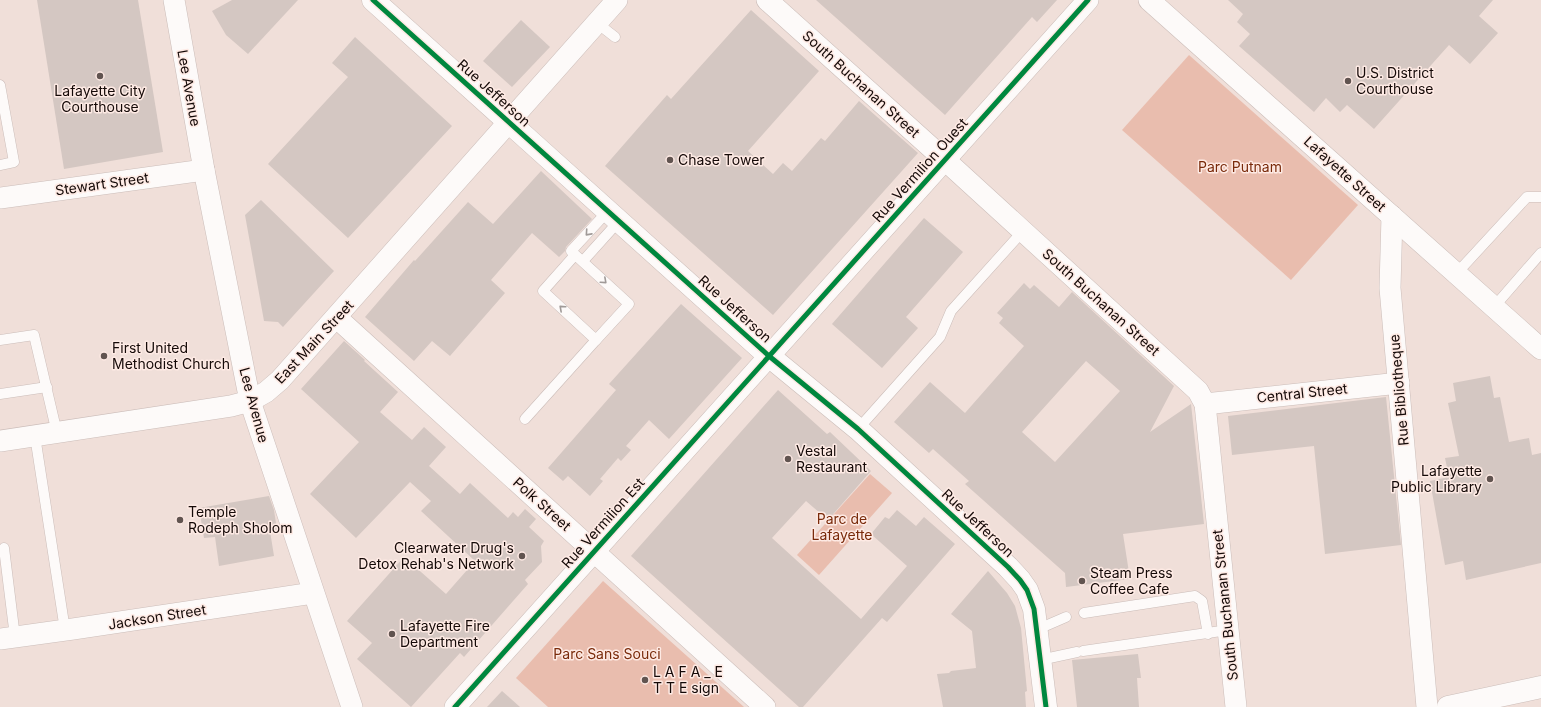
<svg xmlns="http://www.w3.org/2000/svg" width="1541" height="707" font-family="Inter,sans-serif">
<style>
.green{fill:#e9bdae}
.building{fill:#d4c7c2;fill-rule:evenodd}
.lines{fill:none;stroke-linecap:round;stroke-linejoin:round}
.service-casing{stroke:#cbbdb9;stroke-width:11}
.minor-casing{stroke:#cbbdb9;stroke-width:22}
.tertiary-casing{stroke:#cbbdb9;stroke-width:23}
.service{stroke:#fdfaf9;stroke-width:10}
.minor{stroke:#fdfaf9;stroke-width:21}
.tertiary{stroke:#fdfaf9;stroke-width:22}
.cycleway-casing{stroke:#feeae4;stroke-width:8}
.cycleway{stroke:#00873e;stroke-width:5}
.oneway{stroke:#a09a98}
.poi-dot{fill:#615450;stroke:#feeae4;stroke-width:1.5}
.labels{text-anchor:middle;stroke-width:3;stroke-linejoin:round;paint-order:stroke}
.poi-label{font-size:14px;fill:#140907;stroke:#feeae4;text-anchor:start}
.street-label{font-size:14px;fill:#140907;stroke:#feeae4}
.park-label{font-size:14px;fill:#792a0a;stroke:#feeae4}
</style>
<rect width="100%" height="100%" fill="#f0dfd9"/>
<!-- green -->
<g class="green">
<polygon points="1189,55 1358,205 1291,280 1122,130"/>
<polygon points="870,474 892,493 819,575 797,555"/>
<polygon points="603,581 744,707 548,707 516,678"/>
</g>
<!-- building -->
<g class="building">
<polygon points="37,0 138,0 163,152 64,169"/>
<polygon points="232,0 298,0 248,54 226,35 212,11"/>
<polygon points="816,0 1057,0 1037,22 1032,17 945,115"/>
<polygon points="1228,0 1493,0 1479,16 1498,33 1470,64 1449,45 1374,129 1347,105 1340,112 1326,98 1314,112 1239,46 1250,34 1237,22 1243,14"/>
<polygon points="751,10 819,71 748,151 773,174 783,163 792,171 821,138 825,141 859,101 918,153 773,315 605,166 667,95 671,99"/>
<polygon points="521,20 550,47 512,87 483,61"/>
<polygon points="355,37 452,126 348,238 268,164 348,77 332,63"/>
<polygon points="541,171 592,219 566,247 565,251 559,257 532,233 491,280 505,293 450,356 432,341 414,361 365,317 414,260 415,261 468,202 493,224"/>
<polygon points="261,200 334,271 283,327 278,322 264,321 245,215"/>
<polygon points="924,218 963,252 906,317 918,328 882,368 832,324"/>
<path d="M1024 283 1030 289 1034 285 1059 307 1072 292 1174 386 1150 432 1191 404 1204 524 1123 534 1130 579 1066 587 1065 573 965 484 969 481 933 449 929 453 894 422 930 382 965 413 1024 346 999 323 1003 318 997 313ZM1086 361 1120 391 1055 462 1022 432Z"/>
<polygon points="681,304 742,358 669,439 649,420 626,446 631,450 621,461 618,458 600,479 603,481 590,496 568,476 563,481 548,468 616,390 609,384"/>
<polygon points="344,341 365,360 364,361 398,392 380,412 412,440 424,427 446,447 429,466 460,494 470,483 508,518 513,512 518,517 525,509 536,519 529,527 544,541 541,546 542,562 525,580 528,584 464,657 460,653 411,707 357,659 372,643 347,621 404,557 446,594 475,561 421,511 431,501 410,482 356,538 310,494 359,442 301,389"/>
<polygon points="1490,376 1494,398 1500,397 1509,442 1529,438 1532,455 1541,453 1541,563 1466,580 1463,561 1445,565 1430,481 1449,477 1445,458 1459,456 1448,403 1456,401 1453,383"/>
<polygon points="778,390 827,434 830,432 871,471 828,520 806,501 772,538 861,619 907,566 871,534 885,517 889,519 897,510 916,526 924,517 955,544 887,622 882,618 803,707 799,707 631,556"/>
<polygon points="1386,397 1401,545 1325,554 1314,446 1232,455 1228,416"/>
<polygon points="269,496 274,510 277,530 270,531 274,556 219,566 215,537 204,538 199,508"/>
<polygon points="988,571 1007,593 1015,606 1021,628 1027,691 1025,692 1026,707 943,707 937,674 949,673 951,671 976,668 972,631 951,614"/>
<polygon points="1138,654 1141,678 1137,678 1139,707 1077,707 1072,660"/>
<polygon points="502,691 520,707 487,707"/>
</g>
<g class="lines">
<!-- service casing -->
<g class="service-casing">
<g id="service">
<polyline points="597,23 615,37"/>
<polyline points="0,85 14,162 0,165"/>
<polyline points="575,255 543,291 596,340 629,304 571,251 608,211"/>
<polyline points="583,261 619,221"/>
<polyline points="1456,274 1527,197 1541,197"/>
<polyline points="1494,307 1541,253"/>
<polyline points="0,340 34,335 57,433"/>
<polyline points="0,394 47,387"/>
<polyline points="525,419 596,340"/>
<polyline points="858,429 940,337 951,311 1023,231"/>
<polyline points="35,436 65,630"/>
<polyline points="4,548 15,637"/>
<polyline points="1084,613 1195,596 1202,601 1208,634"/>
<polyline points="1036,630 1066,617"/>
<polyline points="1083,651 1228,630"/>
<polyline points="1040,660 1077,652"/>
</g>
</g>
<!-- minor casing -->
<g class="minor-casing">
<g id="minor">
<polyline points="174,0 204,170 250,401 352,707"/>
<polyline points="767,0 945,160 1198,391 1205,404 1236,707"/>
<polyline points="1149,0 1541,349"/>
<polyline points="0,198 204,170"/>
<polyline points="1392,216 1390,288 1427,707"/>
<polyline points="337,318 765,707"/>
<polyline points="1205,404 1399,383"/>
<polyline points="0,441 231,406 250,401 266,392 280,380 617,0"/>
<polyline points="0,639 73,629 313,593"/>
<polyline points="455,707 1088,0"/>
</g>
</g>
<!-- tertiary casing -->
<g class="tertiary-casing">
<g id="tertiary">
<polyline points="373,0 769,356 858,429 1008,567 1020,580 1027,590 1034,609 1046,707"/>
<polyline points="1448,707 1541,687"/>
</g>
</g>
<!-- service -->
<use href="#service" class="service"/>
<!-- minor -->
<use href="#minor" class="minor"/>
<!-- tertiary -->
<use href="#tertiary" class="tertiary"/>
<!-- cycleway casing -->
<g class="cycleway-casing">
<g id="cycleway">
<polyline points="373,0 769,356 858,429 1008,567 1020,580 1027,590 1034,609 1046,707"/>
<polyline points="455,707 1088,0"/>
</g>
</g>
<!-- cycleway -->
<use href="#cycleway" class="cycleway"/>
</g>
<!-- one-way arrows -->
<defs><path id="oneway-chevron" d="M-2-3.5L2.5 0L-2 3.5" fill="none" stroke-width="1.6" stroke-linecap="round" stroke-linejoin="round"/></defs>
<g class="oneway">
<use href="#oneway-chevron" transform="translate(588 233) rotate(132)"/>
<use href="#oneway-chevron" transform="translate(604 281) rotate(42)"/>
<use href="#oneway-chevron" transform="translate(562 308) rotate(-138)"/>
</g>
<!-- markers -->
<g class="poi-dot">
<circle cx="100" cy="76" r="4"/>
<circle cx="1348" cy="81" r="4"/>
<circle cx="670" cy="160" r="4"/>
<circle cx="104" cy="356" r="4"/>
<circle cx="788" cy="459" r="4"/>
<circle cx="1490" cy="479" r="4"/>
<circle cx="180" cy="520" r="4"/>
<circle cx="522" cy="556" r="4"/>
<circle cx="1082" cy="581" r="4"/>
<circle cx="392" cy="634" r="4"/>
<circle cx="645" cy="680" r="4"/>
</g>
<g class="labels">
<!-- poi labels -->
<g class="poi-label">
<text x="1356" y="78">U.S. District<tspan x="1356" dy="16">Courthouse</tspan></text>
<text x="100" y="96" text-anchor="middle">Lafayette City<tspan x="100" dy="16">Courthouse</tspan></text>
<text x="678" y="165">Chase Tower</text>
<text x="112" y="353">First United<tspan x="112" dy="16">Methodist Church</tspan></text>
<text x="796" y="456">Vestal<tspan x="796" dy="16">Restaurant</tspan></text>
<text x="1482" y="476" text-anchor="end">Lafayette<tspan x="1482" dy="16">Public Library</tspan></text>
<text x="188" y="517">Temple<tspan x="188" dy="16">Rodeph Sholom</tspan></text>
<text x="514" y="553" text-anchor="end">Clearwater Drug's<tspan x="514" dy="16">Detox Rehab's Network</tspan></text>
<text x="1090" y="578">Steam Press<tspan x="1090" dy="16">Coffee Cafe</tspan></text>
<text x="400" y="631">Lafayette Fire<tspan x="400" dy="16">Department</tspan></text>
<text x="653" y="677">L A F A _ E<tspan x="653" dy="16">T T E sign</tspan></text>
</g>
<!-- street labels -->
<g class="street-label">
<text transform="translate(861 84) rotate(42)" y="5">South Buchanan Street</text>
<text transform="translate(189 88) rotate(80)" y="5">Lee Avenue</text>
<text transform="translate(494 93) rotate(42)" y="5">Rue Jefferson</text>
<text transform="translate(920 170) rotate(-48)" y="5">Rue Vermilion Ouest</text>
<text transform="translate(1345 174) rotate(42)" y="5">Lafayette Street</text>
<text transform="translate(102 184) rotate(-8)" y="5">Stewart Street</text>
<text transform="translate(1101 302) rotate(42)" y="5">South Buchanan Street</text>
<text transform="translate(735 309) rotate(42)" y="5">Rue Jefferson</text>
<text transform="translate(314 342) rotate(-47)" y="5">East Main Street</text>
<text transform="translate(1399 390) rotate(-95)" y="5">Rue Bibliotheque</text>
<text transform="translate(1302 393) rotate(-6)" y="5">Central Street</text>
<text transform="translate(254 405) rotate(75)" y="5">Lee Avenue</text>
<text transform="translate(542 504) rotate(42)" y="5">Polk Street</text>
<text transform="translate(603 523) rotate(-48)" y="5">Rue Vermilion Est</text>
<text transform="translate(978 523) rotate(43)" y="5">Rue Jefferson</text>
<text transform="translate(1225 605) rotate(-96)" y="5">South Buchanan Street</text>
<text transform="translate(157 617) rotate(-9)" y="5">Jackson Street</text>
</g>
<!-- park labels -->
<g class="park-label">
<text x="1240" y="172">Parc Putnam</text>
<text x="842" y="524">Parc de<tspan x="842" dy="16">Lafayette</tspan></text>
<text x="607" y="659">Parc Sans Souci</text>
</g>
</g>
</svg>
